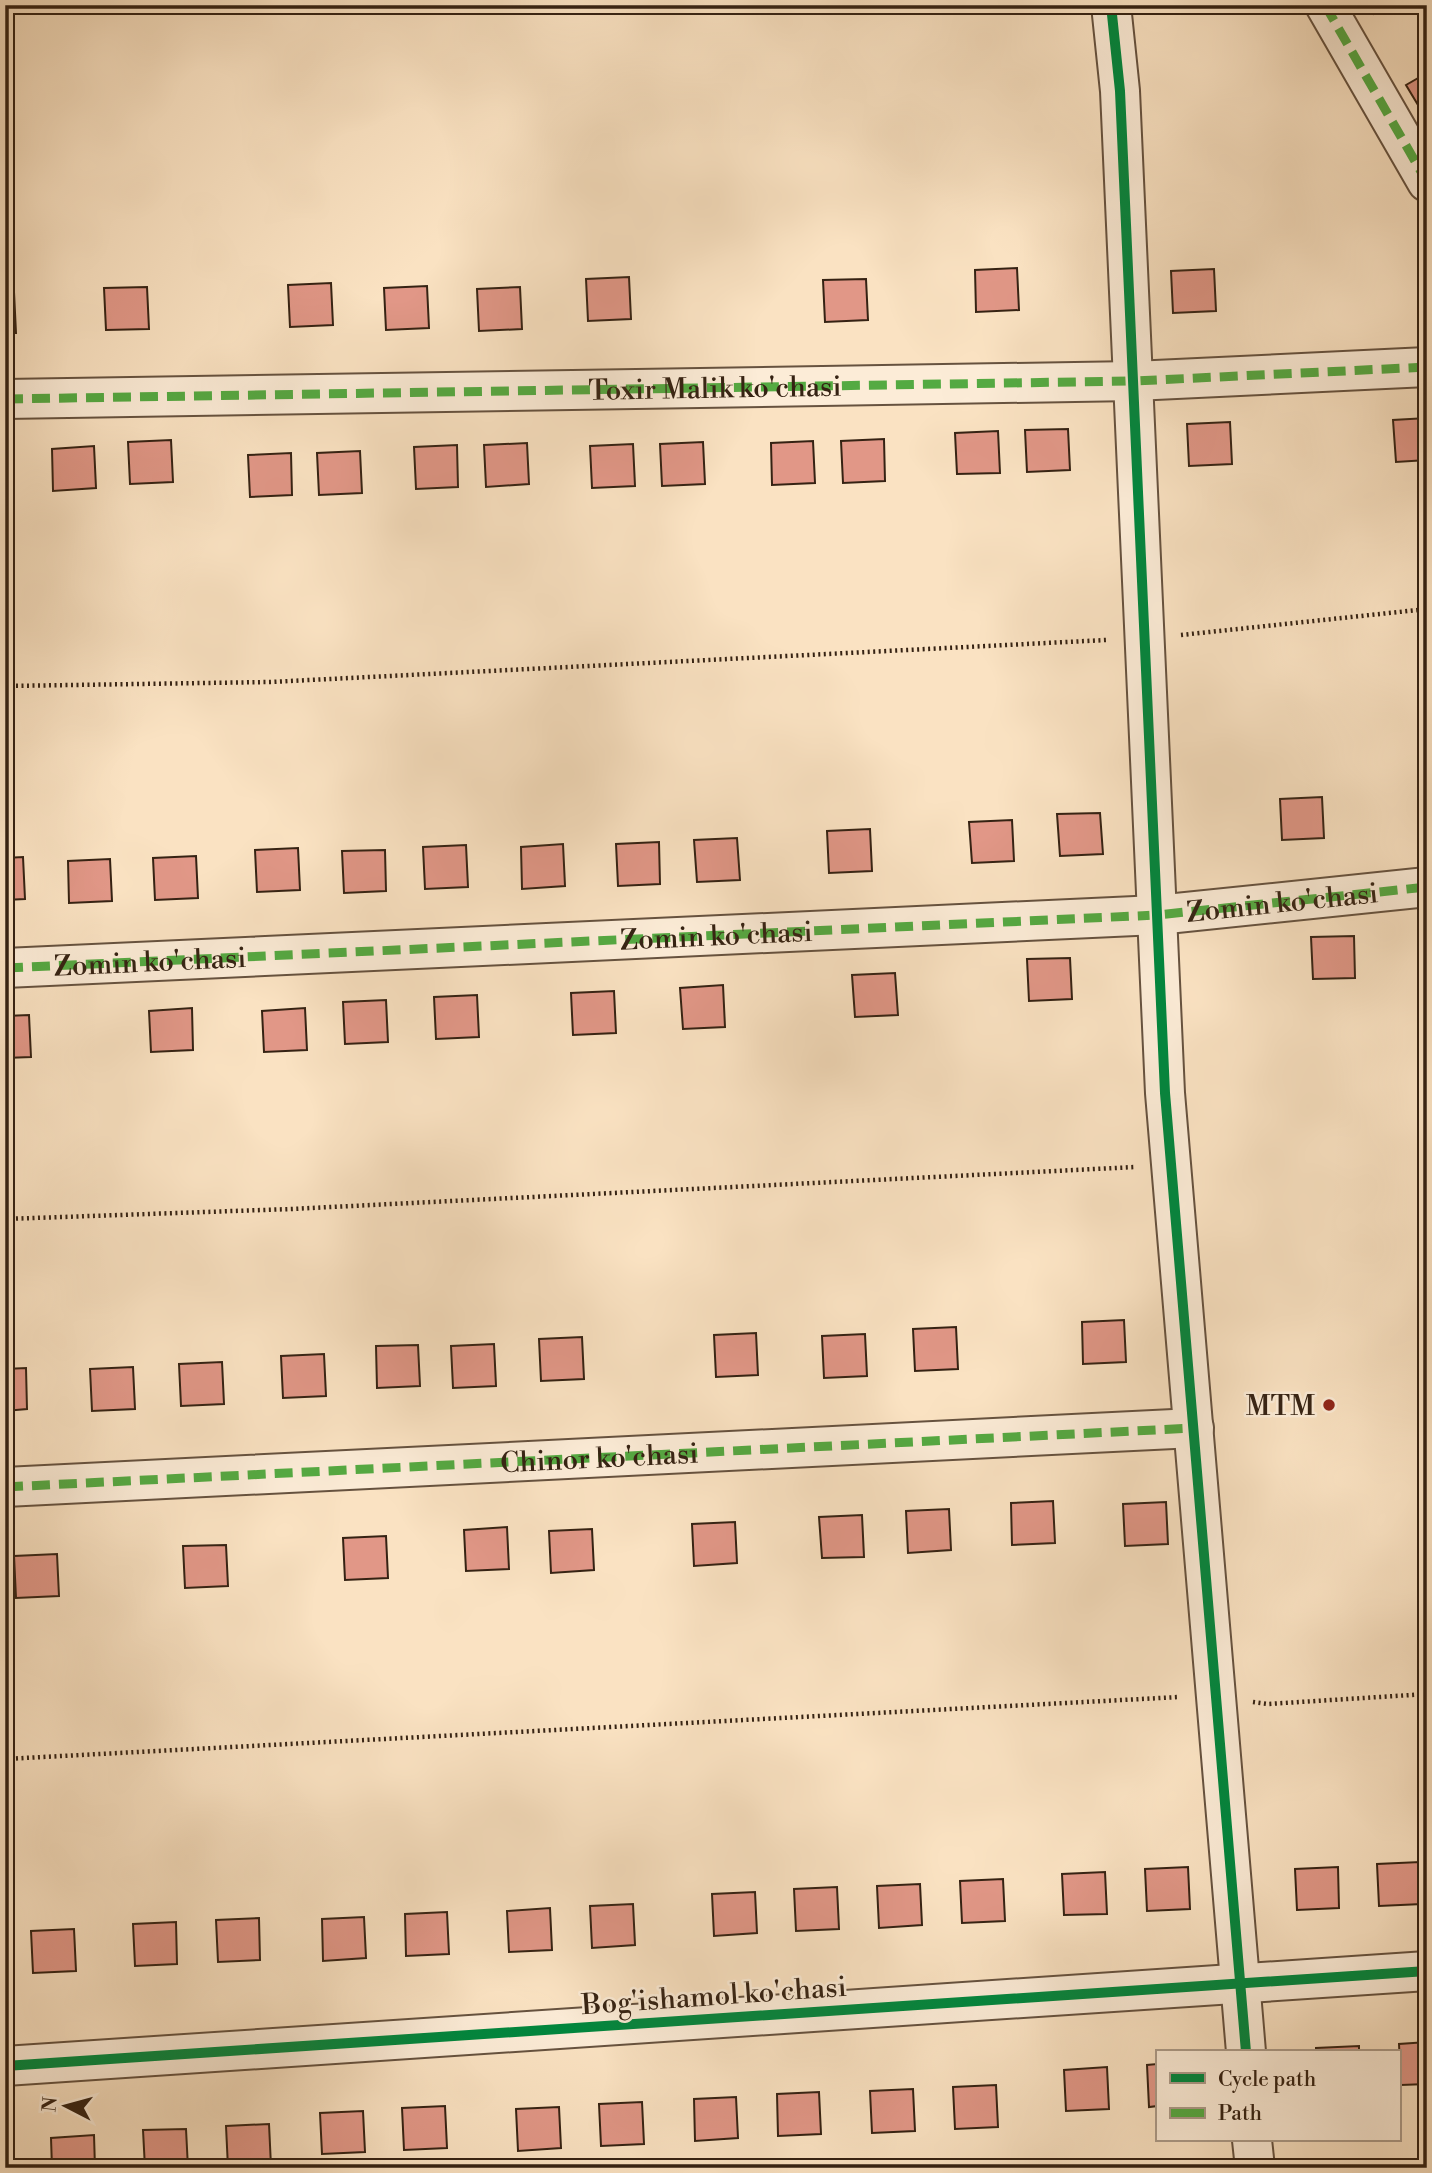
<svg xmlns="http://www.w3.org/2000/svg" width="1432" height="2173" font-family="'Libre Bodoni',serif">
<style>
.building{fill:#e19787;stroke:#352213;stroke-width:2}
.lines{fill:none;stroke-linecap:round;stroke-linejoin:round}
.street-casing{stroke:#66523f;stroke-width:42}
.path{stroke:#352213;stroke-width:4.5;stroke-dasharray:2 3.5;stroke-linecap:butt}
.street{stroke:#fcecd7;stroke-width:38}
.quiet{stroke:#54aa42;stroke-width:9;stroke-dasharray:18 9;stroke-linecap:butt}
.cycleway-casing{stroke:#fcecd7;stroke-width:15}
.cycleway{stroke:#00873e;stroke-width:10}
.poi-dot{fill:#8f2418;stroke:#fcecd7;stroke-width:2.5}
.labels{text-anchor:middle;stroke-width:5;stroke-linejoin:round;paint-order:stroke}
.street-label{font-size:28px;fill:#352213;stroke:#fcecd7}
.poi-label{font-size:28px;fill:#352213;stroke:#fcecd7;text-anchor:end}
</style>
<rect width="100%" height="100%" fill="#fae2c2"/>
<filter id="stains"><feTurbulence type="fractalNoise" baseFrequency=".00286" numOctaves="4"/><feColorMatrix values="0 0 0 0 .2 0 0 0 0 .09 0 0 0 0 .02 0 0 0 .5 -.17"/></filter>
<radialGradient id="worn" r=".72"><stop offset=".6" stop-color="#630" stop-opacity="0"/><stop offset="1" stop-color="#630" stop-opacity=".3"/></radialGradient>
<!-- building -->
<g class="building">
<polygon points="1369,5 1390,5 1374,14"/>
<polygon points="1427,73 1427,120 1406,85"/>
<polygon points="1017,268 1019,310 976,312 975,270"/>
<polygon points="1214,269 1216,311 1173,313 1171,271"/>
<polygon points="629,277 631,319 588,321 586,279"/>
<polygon points="866,279 868,320 825,322 823,280"/>
<polygon points="331,283 333,325 290,327 288,285"/>
<polygon points="427,286 429,328 386,330 384,288"/>
<polygon points="147,287 149,329 106,330 104,288"/>
<polygon points="520,287 522,329 479,331 477,289"/>
<polygon points="5,292 14,292 16,333 5,333"/>
<polygon points="1427,418 1427,460 1396,462 1393,420"/>
<polygon points="1230,422 1232,464 1189,466 1187,424"/>
<polygon points="1068,429 1070,470 1027,472 1025,430"/>
<polygon points="998,431 1000,473 957,474 955,433"/>
<polygon points="884,439 885,481 843,483 841,441"/>
<polygon points="171,440 173,482 130,484 128,442"/>
<polygon points="813,441 815,483 772,485 771,443"/>
<polygon points="703,442 705,484 662,486 660,444"/>
<polygon points="527,443 529,484 486,487 484,445"/>
<polygon points="633,444 635,486 592,488 590,446"/>
<polygon points="457,445 458,487 416,489 414,447"/>
<polygon points="94,446 96,488 53,491 52,449"/>
<polygon points="360,451 362,493 319,495 317,453"/>
<polygon points="10,452 12,494 5,495 5,453"/>
<polygon points="291,453 292,495 250,497 248,455"/>
<polygon points="1427,792 1427,834 1425,834 1423,793"/>
<polygon points="1322,797 1324,838 1282,840 1280,799"/>
<polygon points="1100,813 1103,854 1060,856 1057,814"/>
<polygon points="1012,820 1014,861 972,863 969,822"/>
<polygon points="870,829 872,871 829,873 827,831"/>
<polygon points="737,838 740,880 697,882 694,840"/>
<polygon points="659,842 660,884 618,886 616,844"/>
<polygon points="563,844 565,886 522,889 521,847"/>
<polygon points="466,845 468,887 425,889 423,847"/>
<polygon points="298,848 300,890 257,892 255,850"/>
<polygon points="385,850 386,891 344,893 342,851"/>
<polygon points="196,856 198,898 155,900 153,858"/>
<polygon points="23,857 25,899 5,900 5,858"/>
<polygon points="110,859 112,901 69,903 68,861"/>
<polygon points="1354,936 1355,978 1313,979 1311,937"/>
<polygon points="1070,958 1072,999 1029,1001 1027,959"/>
<polygon points="895,973 898,1015 855,1017 852,975"/>
<polygon points="723,985 725,1027 683,1029 680,988"/>
<polygon points="614,991 616,1033 573,1035 571,993"/>
<polygon points="477,995 479,1037 436,1039 434,997"/>
<polygon points="386,1000 388,1042 345,1044 343,1002"/>
<polygon points="192,1008 193,1050 151,1052 149,1011"/>
<polygon points="305,1008 307,1050 264,1052 262,1011"/>
<polygon points="29,1015 31,1057 5,1058 5,1016"/>
<polygon points="1423,1279 1427,1279 1427,1307"/>
<polygon points="1124,1320 1126,1362 1083,1364 1082,1322"/>
<polygon points="956,1327 958,1369 915,1371 913,1329"/>
<polygon points="756,1333 758,1375 716,1377 714,1335"/>
<polygon points="865,1334 867,1376 824,1378 822,1336"/>
<polygon points="582,1337 584,1379 541,1381 539,1339"/>
<polygon points="494,1344 496,1386 453,1388 451,1346"/>
<polygon points="418,1345 420,1386 377,1388 376,1346"/>
<polygon points="324,1354 326,1396 283,1398 281,1356"/>
<polygon points="222,1362 224,1404 181,1406 179,1364"/>
<polygon points="133,1367 135,1409 92,1411 90,1369"/>
<polygon points="26,1368 27,1409 5,1411 5,1369"/>
<polygon points="1053,1501 1055,1543 1012,1545 1011,1503"/>
<polygon points="1166,1502 1168,1544 1125,1546 1123,1504"/>
<polygon points="949,1509 951,1550 908,1553 906,1511"/>
<polygon points="862,1515 864,1557 822,1558 819,1517"/>
<polygon points="735,1522 737,1563 694,1566 692,1524"/>
<polygon points="507,1527 509,1569 466,1571 464,1530"/>
<polygon points="592,1529 594,1570 551,1573 549,1531"/>
<polygon points="386,1536 388,1578 345,1580 343,1538"/>
<polygon points="226,1545 228,1586 185,1588 183,1546"/>
<polygon points="57,1554 59,1596 16,1598 14,1556"/>
<polygon points="1420,1862 1422,1904 1379,1906 1377,1864"/>
<polygon points="1188,1867 1190,1909 1147,1911 1145,1869"/>
<polygon points="1338,1867 1339,1908 1297,1910 1295,1869"/>
<polygon points="1105,1872 1107,1914 1064,1915 1062,1874"/>
<polygon points="1003,1879 1005,1921 962,1923 960,1881"/>
<polygon points="920,1884 922,1925 879,1928 877,1886"/>
<polygon points="837,1887 839,1929 796,1931 794,1889"/>
<polygon points="755,1892 757,1933 714,1936 712,1894"/>
<polygon points="633,1904 635,1945 592,1948 590,1906"/>
<polygon points="550,1908 552,1950 509,1952 507,1911"/>
<polygon points="447,1912 449,1954 406,1956 405,1914"/>
<polygon points="364,1917 366,1958 323,1961 322,1919"/>
<polygon points="259,1918 260,1960 218,1962 216,1920"/>
<polygon points="176,1922 177,1964 135,1966 133,1924"/>
<polygon points="74,1929 76,1971 33,1973 31,1931"/>
<polygon points="1427,2042 1427,2084 1401,2085 1399,2044"/>
<polygon points="1359,2046 1359,2052 1316,2052 1316,2048"/>
<polygon points="1157,2064 1157,2106 1149,2107 1147,2065"/>
<polygon points="1107,2067 1109,2109 1066,2111 1064,2070"/>
<polygon points="996,2085 998,2127 955,2129 953,2087"/>
<polygon points="913,2089 915,2131 872,2133 870,2091"/>
<polygon points="819,2092 821,2134 778,2136 777,2094"/>
<polygon points="736,2097 738,2138 695,2141 694,2099"/>
<polygon points="642,2102 644,2144 601,2146 599,2104"/>
<polygon points="445,2106 447,2148 404,2150 402,2108"/>
<polygon points="559,2107 561,2148 518,2151 516,2109"/>
<polygon points="363,2111 365,2152 322,2154 320,2113"/>
<polygon points="269,2124 271,2166 228,2168 226,2126"/>
<polygon points="186,2129 188,2168 145,2168 143,2130"/>
<polygon points="94,2135 95,2168 52,2168 51,2138"/>
<polygon points="5,2140 11,2140 12,2168 5,2168"/>
</g>
<g class="lines">
<!-- street casing -->
<g class="street-casing">
<g id="street">
<polyline points="1111,5 1120,91 1165,1093 1246,2052"/>
<polyline points="1325,5 1427,182"/>
<path id="s1" d="M5 399 1134 381 1427 367"/>
<polyline points="5,968 1157,915 1427,887"/>
<path id="s2" d="M5 1487 1194 1428"/>
<polyline points="5,2066 1427,1971"/>
<polyline points="1252,2140 1255,2168"/>
</g>
</g>
<!-- path -->
<g class="path">
<polyline points="1181,635 1427,609"/>
<polyline points="5,686 270,682 1106,640"/>
<polyline points="5,1219 291,1209 1135,1167"/>
<polyline points="1253,1702 1268,1704 1427,1694"/>
<polyline points="5,1759 1179,1697"/>
</g>
<!-- street -->
<use href="#street" class="street"/>
<!-- quiet -->
<g class="quiet">
<polyline points="1325,5 1427,182"/>
<polyline points="5,399 1134,381 1427,367"/>
<path id="s3" d="M5 968 1157 915 1427 887"/>
<polyline points="5,1487 1194,1428"/>
</g>
<!-- cycleway casing -->
<g class="cycleway-casing">
<g id="cycleway">
<polyline points="1111,5 1120,91 1165,1093 1246,2052"/>
<polyline points="5,2066 1427,1971"/>
</g>
</g>
<!-- cycleway -->
<use href="#cycleway" class="cycleway"/>
</g>
<!-- markers -->
<circle class="poi-dot" cx="1329" cy="1405" r="7"/>
<g class="labels">
<!-- street labels -->
<g class="street-label">
<text dy="10" stroke="none"><textPath href="#s1" startOffset="710">Toxir Malik ko'chasi</textPath></text>
<text dy="10" stroke="none"><textPath href="#s3" startOffset="1279">Zomin ko'chasi</textPath></text>
<text dy="10" stroke="none"><textPath href="#s3" startOffset="712">Zomin ko'chasi</textPath></text>
<text dy="10" stroke="none"><textPath href="#s3" startOffset="145">Zomin ko'chasi</textPath></text>
<text dy="10" stroke="none"><textPath href="#s2" startOffset="595">Chinor ko'chasi</textPath></text>
<text transform="translate(714 1995) rotate(-4)" y="10">Bog'ishamol ko'chasi</text>
</g>
<!-- poi labels -->
<g class="poi-label">
<text x="1315" y="1415">MTM</text>
</g>
</g>
<!-- margin -->
<rect width="1432" height="2173" fill="none" stroke="#fae2c2" stroke-width="28"/>
<rect x="7" y="7" width="1418" height="2159" fill="none" stroke="#352213" stroke-width="3.5"/>
<rect x="14" y="14" width="1404" height="2145" fill="none" stroke="#352213" stroke-width="2"/>
<!-- legend -->
<rect x="1156" y="2050" width="245" height="91" fill="#fcecd7" stroke="#ac9b89" stroke-width="2"/>
<rect x="1170" y="2073" width="35" height="10" fill="#00873e" stroke="#ac9b89" stroke-width="2"/>
<text x="1218" y="2086" font-size="21" fill="#352213">Cycle path</text>
<rect x="1170" y="2108" width="35" height="10" fill="#54aa42" stroke="#ac9b89" stroke-width="2"/>
<text x="1218" y="2120" font-size="21" fill="#352213">Path</text>
<!-- north arrow -->
<g transform="translate(66 2106) rotate(276)" stroke="#fcecd7" stroke-width="5" paint-order="stroke">
<path d="M0-5L12 26L0 18L-12 26Z" fill="#352213"/>
<text y="-10" font-size="19" font-weight="bold" text-anchor="middle" fill="#352213">N</text>
</g>
<rect width="100%" height="100%" filter="url(#stains)"/>
<rect width="100%" height="100%" fill="url(#worn)"/>
</svg>
